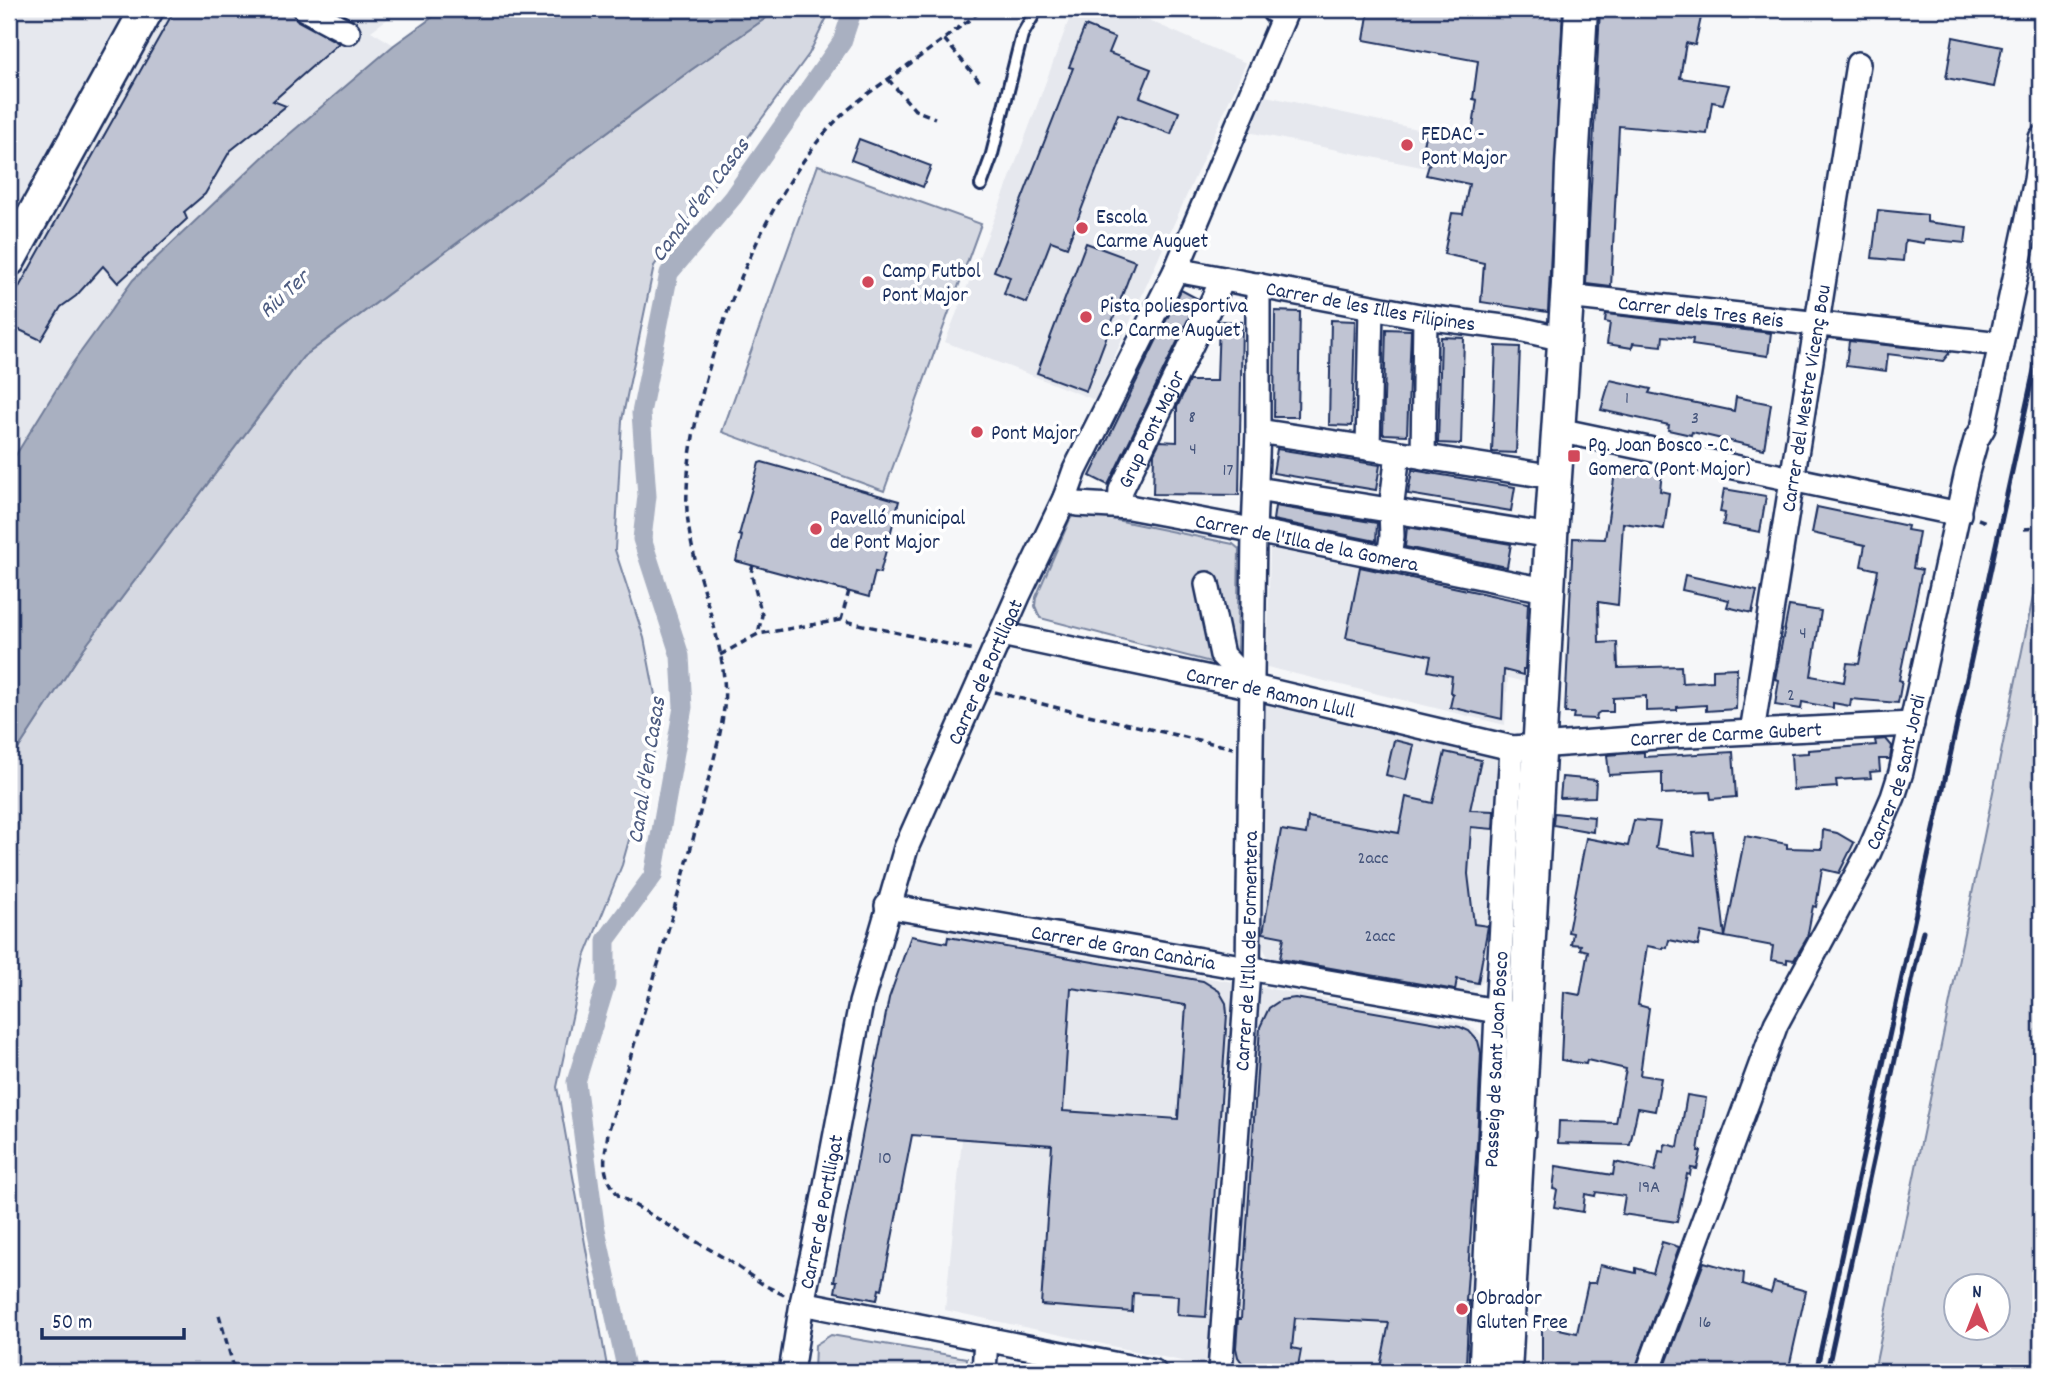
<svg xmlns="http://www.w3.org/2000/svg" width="2050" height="1381" font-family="Dekko,sans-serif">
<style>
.built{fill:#e6e8ee}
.green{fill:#d6d9e2;stroke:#7884a0;stroke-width:2;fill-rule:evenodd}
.water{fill:#a9b0c1;stroke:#707c99;stroke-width:2}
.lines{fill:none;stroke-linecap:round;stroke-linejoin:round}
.canal{stroke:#a9b0c1;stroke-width:19}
.building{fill:#c0c4d3;stroke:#1b2f5e;stroke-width:2;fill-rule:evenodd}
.lane-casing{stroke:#1b2f5e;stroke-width:16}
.street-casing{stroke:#1b2f5e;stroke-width:28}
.secondary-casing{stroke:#1b2f5e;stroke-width:37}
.path{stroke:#1b2f5e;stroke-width:3.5;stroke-dasharray:7 5;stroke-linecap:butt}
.lane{stroke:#fff;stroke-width:10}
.street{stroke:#fff;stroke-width:23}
.secondary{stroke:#fff;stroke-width:32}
.rail{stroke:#1b2f5e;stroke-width:5}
.poi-dot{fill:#d1495b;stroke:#fff;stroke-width:2.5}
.labels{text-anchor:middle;stroke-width:7;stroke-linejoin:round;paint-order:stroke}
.number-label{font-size:18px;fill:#44547b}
.poi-label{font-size:21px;fill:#1b2f5e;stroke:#fff;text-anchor:start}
.street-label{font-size:21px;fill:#1b2f5e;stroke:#fff}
.water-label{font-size:23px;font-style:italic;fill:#4d5c81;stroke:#fff}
</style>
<rect width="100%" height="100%" fill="#f6f7f9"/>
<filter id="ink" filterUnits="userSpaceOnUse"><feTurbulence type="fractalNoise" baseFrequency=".0143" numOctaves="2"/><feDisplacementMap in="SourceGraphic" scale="14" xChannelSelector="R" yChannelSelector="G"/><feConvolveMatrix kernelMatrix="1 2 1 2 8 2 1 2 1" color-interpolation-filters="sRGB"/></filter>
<g filter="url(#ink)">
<!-- built -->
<g class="built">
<polygon points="9,9 401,9 371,31 394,45 266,154 133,280 72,364 9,466"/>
<polygon points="1073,9 1123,9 1246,63 1095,400 945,342 1004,194"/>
<polygon points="1266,96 1426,131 1557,154 1555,194 1248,132"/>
<polygon points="1270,543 1532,602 1529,683 1508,678 1505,725 1267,667"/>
<polygon points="1262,701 1500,760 1483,982 1462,997 1268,957 1257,936"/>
<polygon points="947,931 1467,1024 1484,1036 1466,1372 1232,1372 945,1310 962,1139 934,1136"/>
</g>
<!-- green -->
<g class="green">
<polygon points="779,9 831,9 809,54 654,266 622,420 615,550 644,638 661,726 622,865 585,957 557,1087 608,1372 9,1372 9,763 84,648 303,357 691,70"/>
<polygon points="818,165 981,224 884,491 722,432"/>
<polygon points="1077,512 1233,544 1239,549 1237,654 1233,663 1222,665 1040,618 1035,606 1036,597 1070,519"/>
<path d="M2041 558V1372H1874ZM1955 1286H1997V1328H1955Z"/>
<polygon points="831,1335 967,1358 966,1372 814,1372 815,1345"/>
</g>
<!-- water -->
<polygon class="water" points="444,9 779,9 691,70 303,357 84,648 9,763 9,466 72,364 133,280 266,154 394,45"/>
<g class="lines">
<!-- canal -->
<polyline class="canal" points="627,1372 595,1225 576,1082 606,984 606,940 653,876 683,707 680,656 642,539 647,496 641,413 669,273 733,197 842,42 853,9"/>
</g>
<!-- building -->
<g class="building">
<polygon points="175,9 284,9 292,13 298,21 339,43 273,101 286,106 230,151 205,194 184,212 187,219 118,283 103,266 76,296 61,307 41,340 9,325 9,305"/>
<polygon points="1369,9 1563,9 1548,312 1481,302 1484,263 1444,254 1452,213 1463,214 1469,184 1426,175 1430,162 1420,160 1426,131 1460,137 1461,131 1472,134 1477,100 1473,99 1478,61 1364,40"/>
<polygon points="1600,9 1682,9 1702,13 1695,45 1686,43 1680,78 1729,85 1723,104 1712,102 1707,134 1619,126 1611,287 1586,284"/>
<polygon points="1085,26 1115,38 1109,53 1151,69 1140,97 1179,112 1171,134 1118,114 1067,247 1051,241 1027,303 1004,294 1010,277 994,271 1073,68 1069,67"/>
<polygon points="1953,37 2002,47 1994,87 1946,78"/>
<polygon points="859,139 931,166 923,187 851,160"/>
<polygon points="1878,210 1927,215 1927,222 1967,227 1965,243 1925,239 1924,243 1905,240 1903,261 1872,258"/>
<polygon points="1086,243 1135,261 1086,391 1037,373"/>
<polygon points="1181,290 1198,299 1108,485 1090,476"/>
<polygon points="1275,311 1300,312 1298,417 1274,417"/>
<polygon points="1606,314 1771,333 1768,356 1692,345 1693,339 1663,336 1662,346 1633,343 1632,348 1607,344 1610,323 1605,322"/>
<polygon points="1331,320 1355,321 1352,426 1329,425"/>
<polygon points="1219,321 1242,322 1239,495 1153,494 1154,453 1160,441 1177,442 1177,407 1189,381 1217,381"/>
<polygon points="1386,329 1411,330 1407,435 1383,434"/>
<polygon points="1441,337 1464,338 1461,444 1438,443"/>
<polygon points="1849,341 1950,352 1943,361 1888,354 1886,371 1846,366"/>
<polygon points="1496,346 1520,347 1516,453 1492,452"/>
<polygon points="1610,380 1651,389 1649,393 1734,411 1736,397 1771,404 1764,449 1692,432 1691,435 1668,430 1669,425 1601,410"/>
<polygon points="1277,449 1380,465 1376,490 1273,473"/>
<polygon points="762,462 899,501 880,573 875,572 869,597 736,561 742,536 739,535 759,463"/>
<polygon points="1616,466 1662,472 1660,491 1669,493 1664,529 1623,523 1618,605 1598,602 1599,643 1617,642 1618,668 1681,666 1682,683 1713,681 1713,669 1737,668 1736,709 1706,711 1706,705 1677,707 1677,710 1646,711 1646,696 1613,698 1613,712 1600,712 1597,714 1596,719 1573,718 1574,713 1565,713 1573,538 1605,539"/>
<polygon points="1412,470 1515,487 1511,511 1408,494"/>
<polygon points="1724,489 1766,496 1760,532 1723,525 1725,513 1720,512"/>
<polygon points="1275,506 1377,523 1376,541 1273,520"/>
<polygon points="1817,507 1908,526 1907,530 1919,532 1913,568 1922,570 1899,680 1902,681 1898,703 1851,699 1850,706 1833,703 1833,708 1802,702 1801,709 1775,705 1779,680 1775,679 1789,606 1821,611 1811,676 1844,682 1847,663 1859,664 1878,570 1861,566 1865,545 1812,533"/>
<polygon points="1407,527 1511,544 1507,567 1405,547"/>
<polygon points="1360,567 1528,603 1525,669 1523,669 1523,675 1504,670 1502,719 1450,707 1453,694 1450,692 1452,676 1428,671 1431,656 1346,638"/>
<polygon points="1685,575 1757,591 1752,613 1727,607 1729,600 1682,590"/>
<polygon points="1886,739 1892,746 1890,759 1879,759 1880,771 1870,772 1871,778 1836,780 1837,787 1793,790 1791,754 1808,753 1808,750 1876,745 1875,740"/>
<polygon points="1394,740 1414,745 1406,780 1386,775"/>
<polygon points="1445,752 1481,760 1470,810 1494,811 1493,829 1471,827 1468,874 1474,924 1488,926 1478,983 1457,979 1455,990 1280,959 1284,937 1263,933 1281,830 1306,834 1308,817 1399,833 1406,797 1433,803"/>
<polygon points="1644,752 1644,757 1733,752 1736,797 1711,799 1710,792 1662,794 1662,772 1609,775 1607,755"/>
<polygon points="1562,777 1596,780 1595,797 1560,798"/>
<polygon points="1554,813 1594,817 1593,832 1553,825"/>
<polygon points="1634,820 1660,822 1656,848 1695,855 1693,833 1713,832 1725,937 1701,932 1698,946 1669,940 1667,948 1663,947 1663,949 1647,946 1638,1005 1649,1008 1640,1075 1661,1078 1655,1111 1638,1108 1630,1145 1558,1143 1559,1121 1616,1123 1626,1069 1587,1060 1586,1064 1561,1060 1564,992 1580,995 1588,951 1580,949 1581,945 1571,944 1573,933 1568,932 1586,838 1628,846"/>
<polygon points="1823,830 1837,833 1854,843 1839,873 1822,869 1816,907 1813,906 1807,938 1794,960 1787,959 1787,963 1771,960 1773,946 1725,937 1745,836 1787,844 1787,848 1822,849"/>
<path d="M911 936 947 943 948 937 1203 981 1219 991 1226 1003 1227 1014 1206 1317 1177 1315 1178 1296 1133 1293 1132 1312 1041 1305 1052 1145 912 1135 882 1290 879 1289 877 1300 835 1292 837 1281H834L889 998ZM1071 988 1186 1005 1178 1119 1063 1111Z"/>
<polygon points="1295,998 1460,1027 1469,1031 1478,1041 1481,1053 1477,1143 1466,1301 1469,1301 1466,1364 1463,1364 1463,1372 1379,1372 1389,1323 1295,1318 1292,1348 1301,1350 1297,1372 1249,1372 1238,1357 1236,1348 1238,1319 1241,1319 1260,1027 1269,1008 1281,1000"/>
<polygon points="1687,1095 1706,1098 1698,1151 1701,1151 1697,1169 1691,1168 1690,1175 1687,1174 1677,1222 1622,1214 1625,1196 1596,1192 1595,1196 1585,1194 1583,1212 1554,1207 1557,1190 1553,1189 1556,1166 1613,1175 1615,1162 1655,1171 1659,1151 1664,1152 1665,1144 1678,1147"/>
<polygon points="1662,1242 1679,1247 1634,1372 1542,1372 1542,1325 1577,1333 1588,1283 1596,1283 1600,1265 1636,1273 1636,1268 1653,1273"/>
<polygon points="1704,1262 1744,1273 1743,1284 1771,1293 1774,1282 1806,1291 1788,1372 1663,1372"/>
</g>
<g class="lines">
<!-- lane casing -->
<g class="lane-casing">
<g id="lane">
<polyline points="1265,9 1270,16 1282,20"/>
<polyline points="981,185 991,158 1022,35 1037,9"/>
</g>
</g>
<!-- street casing -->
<g class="street-casing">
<g id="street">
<polyline points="305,9 348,32"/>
<path id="s1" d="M1176 270 1425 317 1519 329 1564 339"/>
<path id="s2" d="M1567 296 2001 344"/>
<polyline points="1558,430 1959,514"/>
<polyline points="1258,431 1555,477"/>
<polyline points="1368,448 1371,307"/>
<polyline points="1423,457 1425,317"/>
<polyline points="1256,489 1551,536"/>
<path id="s3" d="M1065 498 1077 504 1129 507 1236 527 1550 591"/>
<path id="s4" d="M1120 506 1121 490 1223 279"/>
<polyline points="1389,558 1392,536 1391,510 1398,453"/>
<polyline points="1207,584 1222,655 1253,687"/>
<path id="s5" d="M1001 634 1253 687 1512 748 1670 736 1912 724"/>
<path id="s6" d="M1752 732 1858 64"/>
<path id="s7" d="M887 906 1526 1016"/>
<polyline points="802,1303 1154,1372"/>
<path id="s8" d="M791 1372 802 1303 814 1248 861 1003 906 848 1018 596 1065 498 1075 470 1176 270 1287 9"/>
<polyline points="984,1372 986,1339"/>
<path id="s9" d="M1220 1372 1248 969 1254 531 1258 431V285"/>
<path id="s10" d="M1481 1372 1497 1012 1512 748"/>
<path id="s11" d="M1648 1372 1776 1024 1869 852 1893 797 1901 772 1967 472 1976 440 1983 428 2036 180 2041 138"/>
</g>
</g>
<!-- secondary casing -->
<g class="secondary-casing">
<g id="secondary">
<polyline points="9,260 147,9"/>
<polyline points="1505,1372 1551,536 1568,284 1572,166 1581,9"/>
</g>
</g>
<!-- path -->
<g class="path">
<polyline points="944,39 981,83"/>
<polyline points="888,79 915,110 935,118"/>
<polyline points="1978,519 1989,523"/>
<polyline points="2024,529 2041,528"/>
<polyline points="753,565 751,573 762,615 758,634"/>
<polyline points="849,591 841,620 974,650"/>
<polyline points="720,655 758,634 841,620"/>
<polyline points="995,692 1062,709 1233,748"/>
<path d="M784 1295 764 1285 726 1259 619 1196C600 1172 604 1162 608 1133 639 1026 673 920 700 812 708 778 720 743 724 708 730 642 691 577 687 511 682 401 759 196 838 119 858 99 885 82 908 65 934 47 958 28 984 9"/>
<polyline points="219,1315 235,1372"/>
</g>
<!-- lane -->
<use href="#lane" class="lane"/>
<!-- street -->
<use href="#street" class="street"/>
<!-- secondary -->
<use href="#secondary" class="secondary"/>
<!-- rail -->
<g class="rail">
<polyline points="1816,1372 2041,338"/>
<polyline points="1827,1372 1923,931"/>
</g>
</g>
</g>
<!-- markers -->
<g class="poi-dot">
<circle cx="1407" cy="145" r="7"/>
<circle cx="1082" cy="228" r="7"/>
<circle cx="868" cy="282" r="7"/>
<circle cx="1086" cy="317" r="7"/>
<circle cx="977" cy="432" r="7"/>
<rect x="1567" y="449" width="14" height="14" rx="3.5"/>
<circle cx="816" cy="529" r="7"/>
<circle cx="1462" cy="1309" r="7"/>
</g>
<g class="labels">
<!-- number labels -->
<g class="number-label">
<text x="1627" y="403">1</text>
<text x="1192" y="422">8</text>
<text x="1695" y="423">3</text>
<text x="1193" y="454">4</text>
<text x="1228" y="475">17</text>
<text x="1803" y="638">4</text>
<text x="1791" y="700">2</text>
<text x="1373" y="863">2acc</text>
<text x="1380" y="941">2acc</text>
<text x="885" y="1163">10</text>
<text x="1649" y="1192">19A</text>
<text x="1705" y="1327">16</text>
</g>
<!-- poi labels -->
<g class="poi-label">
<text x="1421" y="140">FEDAC -<tspan x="1421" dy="24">Pont Major</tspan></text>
<text x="1096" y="223">Escola<tspan x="1096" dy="24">Carme Auguet</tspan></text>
<text x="882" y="277">Camp Futbol<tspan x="882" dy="24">Pont Major</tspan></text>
<text x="1100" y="312">Pista poliesportiva<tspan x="1100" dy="24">C.P Carme Auguet</tspan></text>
<text x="991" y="439">Pont Major</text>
<text x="1588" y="451">Pg. Joan Bosco - C.<tspan x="1588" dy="24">Gomera (Pont Major)</tspan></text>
<text x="830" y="524">Pavelló municipal<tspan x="830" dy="24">de Pont Major</tspan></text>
<text x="1476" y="1304">Obrador<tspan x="1476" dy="24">Gluten Free</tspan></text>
</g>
<!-- street labels -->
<g class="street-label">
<text dy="7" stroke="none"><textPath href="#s1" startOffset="198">Carrer de les Illes Filipines</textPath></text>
<text dy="7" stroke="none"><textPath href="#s2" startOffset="135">Carrer dels Tres Reis</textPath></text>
<text dy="7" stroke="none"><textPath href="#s6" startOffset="338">Carrer del Mestre Vicenç Bou</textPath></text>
<text dy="7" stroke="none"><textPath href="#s4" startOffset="84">Grup Pont Major</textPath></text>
<text dy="7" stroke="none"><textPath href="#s3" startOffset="247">Carrer de l'Illa de la Gomera</textPath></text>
<text dy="7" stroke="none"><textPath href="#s8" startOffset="730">Carrer de Portlligat</textPath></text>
<text dy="7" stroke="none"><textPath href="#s5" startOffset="276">Carrer de Ramon Llull</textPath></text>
<text dy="7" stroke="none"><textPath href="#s5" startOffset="738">Carrer de Carme Gubert</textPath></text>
<text dy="7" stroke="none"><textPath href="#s11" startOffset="651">Carrer de Sant Jordi</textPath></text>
<text dy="7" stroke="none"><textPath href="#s7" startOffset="240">Carrer de Gran Canària</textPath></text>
<text dy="7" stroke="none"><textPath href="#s9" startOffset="422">Carrer de l'Illa de Formentera</textPath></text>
<text dy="7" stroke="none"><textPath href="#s10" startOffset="313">Passeig de Sant Joan Bosco</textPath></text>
<text dy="7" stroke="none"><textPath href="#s8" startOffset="163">Carrer de Portlligat</textPath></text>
</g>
<!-- water labels -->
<g class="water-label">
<text transform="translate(699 199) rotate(-53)" y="8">Canal d'en Casas</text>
<text transform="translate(283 293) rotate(-43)" y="8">Riu Ter</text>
<text transform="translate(645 770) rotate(-81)" y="8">Canal d'en Casas</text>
</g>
</g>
<!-- margin -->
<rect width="2050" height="1381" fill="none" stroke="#fff" stroke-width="35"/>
<rect x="18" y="18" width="2015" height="1346" fill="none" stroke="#1b2f5e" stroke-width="2.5" filter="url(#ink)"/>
<!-- north arrow -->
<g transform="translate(1977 1307)"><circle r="33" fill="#ffffff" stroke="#a4acbf" stroke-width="2"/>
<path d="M0-5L12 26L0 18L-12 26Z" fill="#d1495b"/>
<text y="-10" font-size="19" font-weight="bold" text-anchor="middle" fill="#1b2f5e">N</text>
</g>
<!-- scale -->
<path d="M42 1328v10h142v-10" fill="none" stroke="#1b2f5e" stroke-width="3.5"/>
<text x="52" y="1328" font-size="21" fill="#1b2f5e" stroke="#ffffff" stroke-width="5" paint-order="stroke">50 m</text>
</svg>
